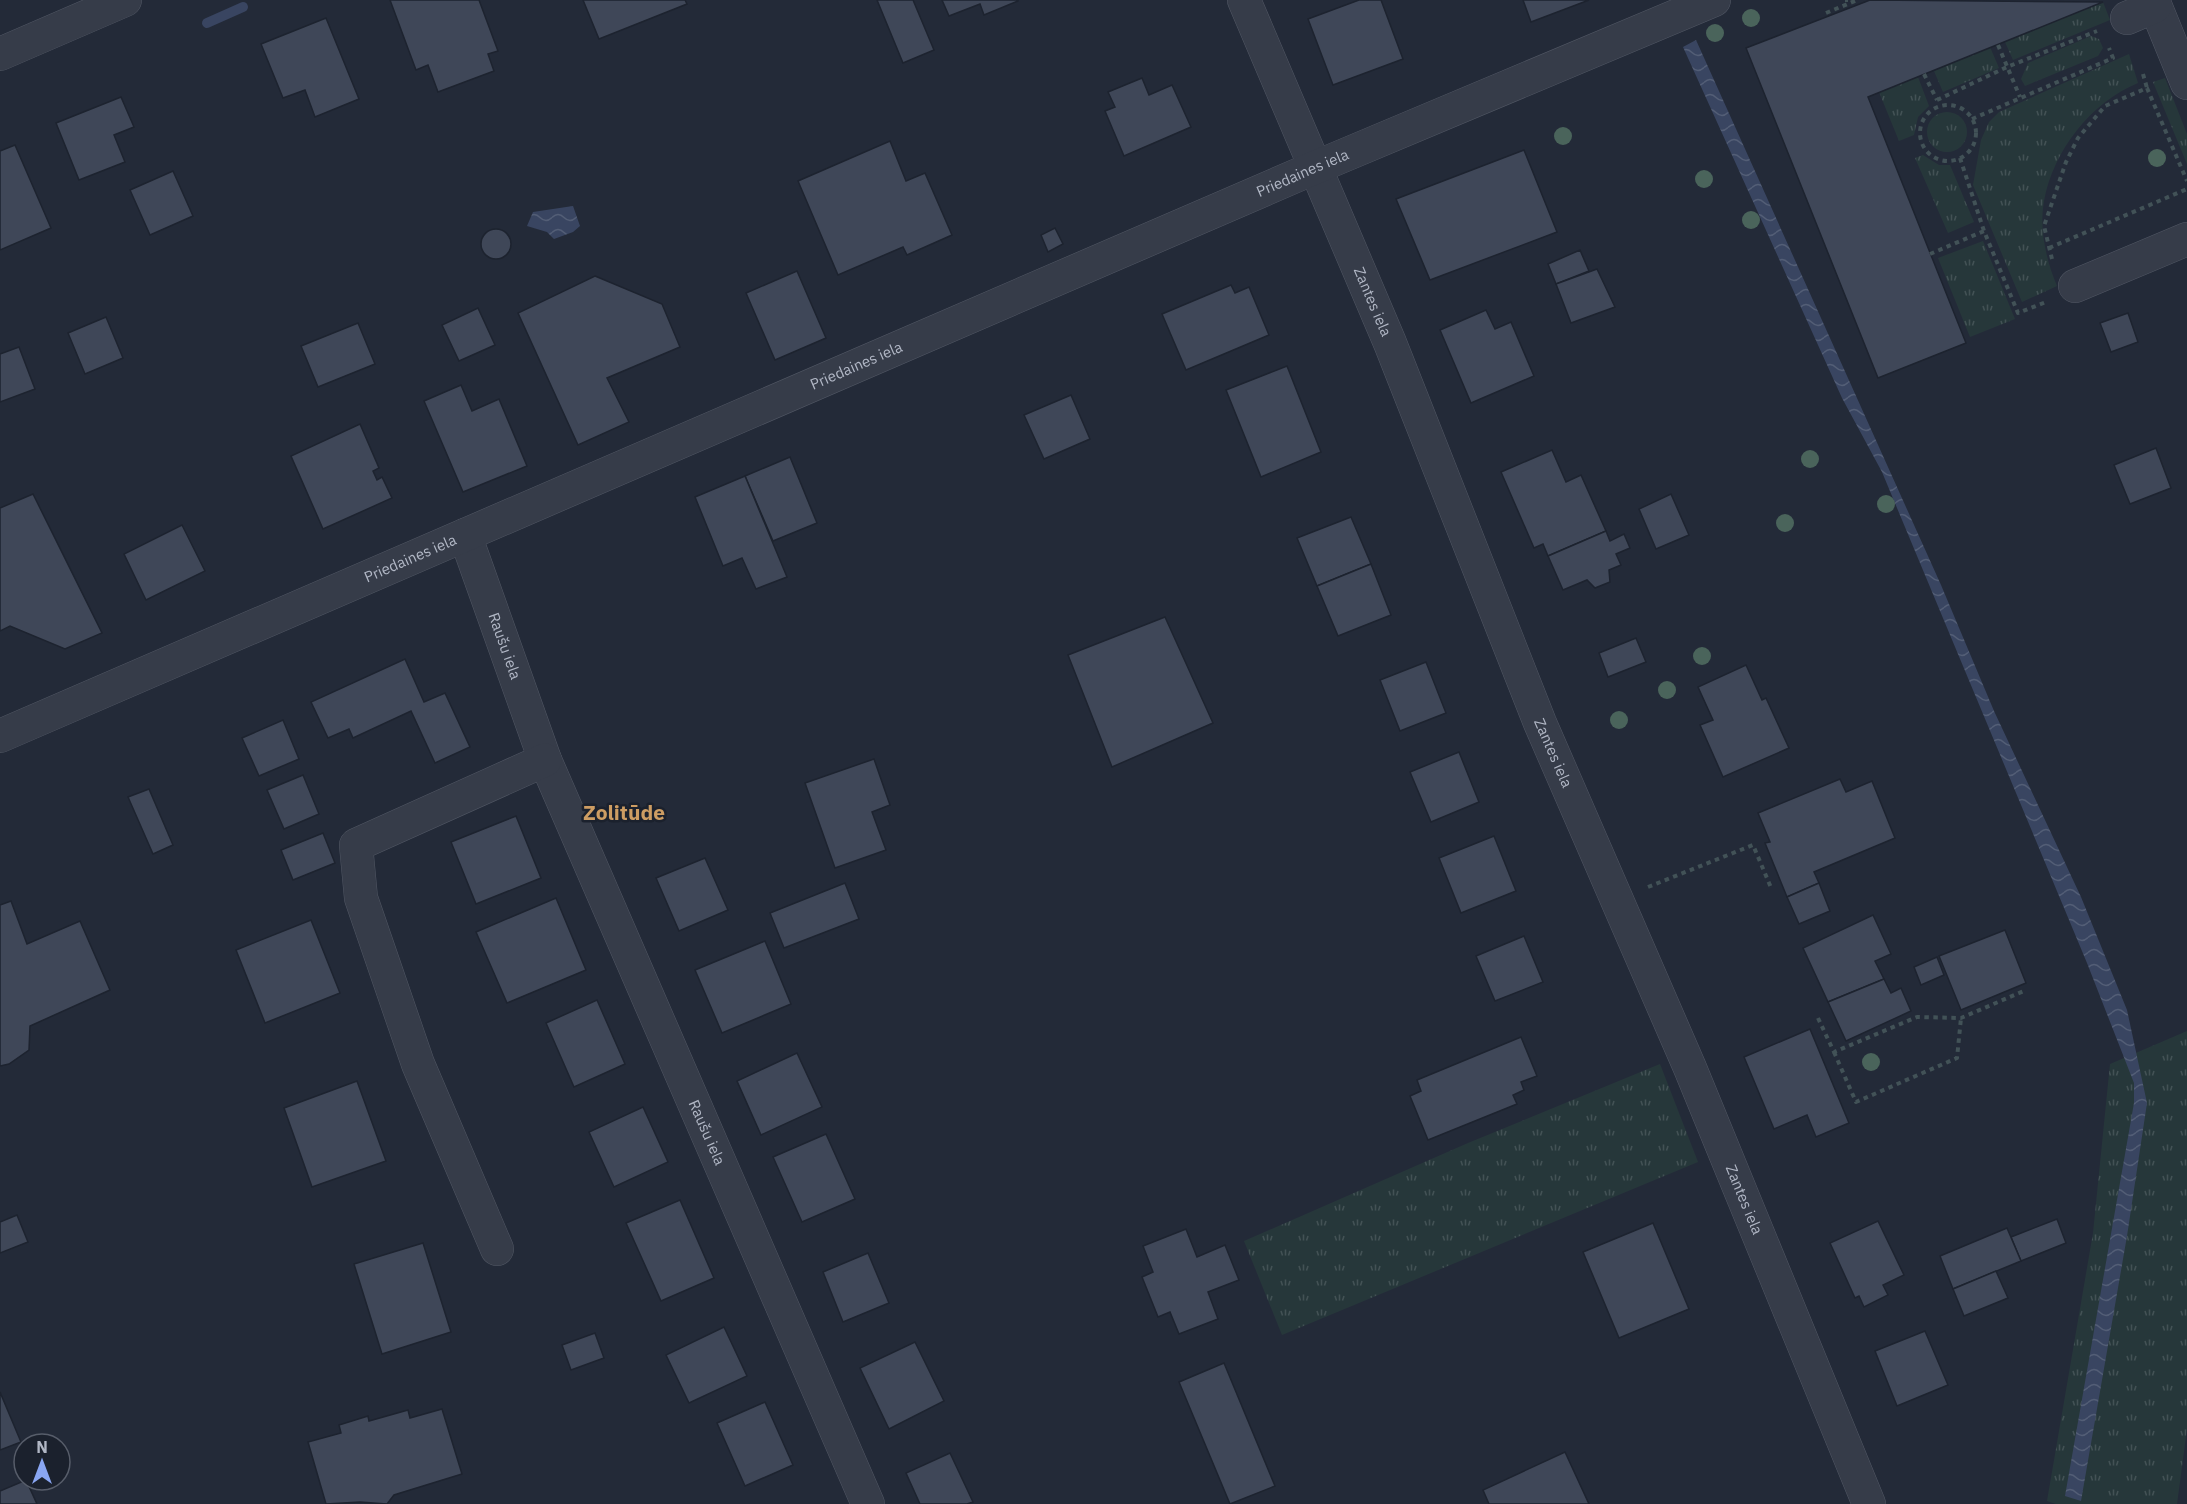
<svg xmlns="http://www.w3.org/2000/svg" width="2187" height="1504" font-family="'IBM Plex Sans',sans-serif">
<style>
.grass{fill:url(#grass-tufts)}
.water{fill:url(#water-waves)}
.lines{fill:none;stroke-linecap:round;stroke-linejoin:round}
.stream{stroke:#394561;stroke-width:10}
.building{fill:#3f4758;stroke:#1d232f;stroke-width:1.5}
.minor-casing{stroke:#515764;stroke-width:34}
.path{stroke:#425257;stroke-width:4;stroke-dasharray:4.5 4.5;stroke-linecap:butt}
.minor{stroke:#363c49;stroke-width:33}
.tree{fill:#4a645b}
.labels{text-anchor:middle;stroke-width:5;stroke-linejoin:round;paint-order:stroke}
.street-label{font-size:15px;fill:#b1b7c5;stroke:#1b212d}
.district-label{font-size:21px;font-weight:bold;fill:#cd9d63;stroke:#1b212d}
</style>
<defs>
<pattern id="grass-tufts" width="24" height="20" patternUnits="userSpaceOnUse" patternTransform="scale(1.5)"><rect width="24" height="20" fill="#26373a"/><path d="M3 7l-1-3M5 7V3M7 7l1-3M15 17l-1-3M17 17v-4M19 17l1-3" fill="none" stroke="#435255"/></pattern>
<pattern id="water-waves" width="16" height="10" patternUnits="userSpaceOnUse" patternTransform="scale(1.5)"><rect width="16" height="10" fill="#394561"/><path d="M0 5q4-4 8 0t8 0" fill="none" stroke="#535e76"/></pattern>
</defs>
<rect width="100%" height="100%" fill="#232a38"/>
<!-- grass -->
<g class="grass">
<polygon points="2103,2 2110,20 2013,60 2005,42"/>
<polygon points="2091,36 2099,39 2103,48 2098,56 2025,86 2021,79 2028,63"/>
<polygon points="1990,47 1999,68 1943,92 1934,71"/>
<path d="M2129 54 2138 83C2091 102 2053 151 2044 201 2039 229 2046 260 2057 286L2022 302 1973 185 1981 140 1989 122 1999 112Z"/>
<polygon points="1918,77 1929,106 1918,117 1914,135 1899,141 1879,92"/>
<polygon points="2165,78 2187,134 2187,164 2153,82"/>
<circle cx="1947" cy="132" r="20"/>
<polygon points="1923,155 1939,165 1950,165 1974,222 1948,233 1915,158"/>
<polygon points="1983,241 2015,319 1970,337 1938,258"/>
<polygon points="2187,1031 2187,1429 2177,1504 2056,1504 2047,1501 2093,1233 2110,1064"/>
<polygon points="1660,1064 1698,1162 1282,1335 1244,1241 1468,1143"/>
</g>
<!-- water -->
<g class="water">
<polygon points="1696,40 1941,585 1994,711 2081,897 2127,1010 2147,1103 2127,1236 2081,1501 2065,1496 2134,1103 2134,1083 2087,963 1882,472 1842,398 1683,47"/>
<polygon points="573,206 580,226 573,232 554,239 547,232 527,226 533,212"/>
</g>
<g class="lines">
<!-- stream -->
<polyline class="stream" points="207,23 243,7"/>
</g>
<!-- building -->
<g class="building">
<polygon points="390,0 479,0 498,51 488,54 494,71 438,92 428,65 416,70"/>
<polygon points="583,0 685,0 687,4 599,39"/>
<polygon points="877,0 913,0 934,50 903,63"/>
<polygon points="942,0 1018,0 1018,1 984,15 980,4 949,16"/>
<polygon points="1359,0 1381,0 1403,59 1333,85 1308,19"/>
<polygon points="1523,0 1589,0 1531,22"/>
<polygon points="1870,0 2103,2 1868,97 1966,343 1878,378 1746,48"/>
<polygon points="326,18 359,99 315,117 305,90 283,98 261,44"/>
<polygon points="1142,78 1149,95 1172,85 1191,127 1124,156 1105,111 1115,107 1108,92"/>
<polygon points="121,97 134,127 114,135 125,162 79,180 56,123"/>
<polygon points="890,141 906,181 925,173 952,235 907,255 903,247 838,275 798,181"/>
<polygon points="15,145 51,228 0,250 0,151"/>
<polygon points="1524,150 1557,232 1430,280 1396,199"/>
<polygon points="173,171 193,216 150,235 130,190"/>
<polygon points="1055,228 1063,244 1048,252 1041,235"/>
<circle cx="496" cy="244" r="15"/>
<polygon points="1580,250 1589,271 1556,284 1548,264"/>
<polygon points="1597,269 1615,307 1571,323 1556,284"/>
<polygon points="797,271 826,338 775,360 746,293"/>
<polygon points="595,276 662,304 680,347 607,378 629,422 578,445 518,313"/>
<polygon points="1231,285 1235,293 1249,287 1269,335 1186,370 1162,314"/>
<polygon points="478,308 495,345 459,361 442,325"/>
<polygon points="1486,310 1495,329 1511,322 1534,376 1471,403 1440,330"/>
<polygon points="2128,313 2138,342 2111,352 2100,323"/>
<polygon points="106,317 123,358 85,374 68,333"/>
<polygon points="358,323 375,364 318,387 301,346"/>
<polygon points="19,347 35,389 0,402 0,354"/>
<polygon points="1287,366 1321,452 1261,477 1226,390"/>
<polygon points="461,385 472,411 499,399 527,466 463,492 424,401"/>
<polygon points="1071,395 1090,439 1044,459 1024,415"/>
<polygon points="360,424 379,468 373,471 377,480 382,477 392,498 323,529 291,456"/>
<polygon points="2156,448 2171,488 2130,504 2114,465"/>
<polygon points="1552,450 1566,482 1581,475 1606,531 1548,556 1543,544 1534,548 1501,472"/>
<polygon points="790,457 817,523 773,541 745,476"/>
<polygon points="745,476 787,577 756,589 742,558 723,566 695,497"/>
<polygon points="33,494 102,633 65,649 10,626 0,631 0,508"/>
<polygon points="1671,494 1689,535 1656,549 1639,509"/>
<polygon points="1351,517 1371,564 1317,586 1297,538"/>
<polygon points="182,525 205,571 146,600 124,554"/>
<polygon points="1606,531 1610,541 1624,534 1630,548 1616,554 1621,565 1609,570 1610,582 1595,588 1587,580 1563,590 1548,556"/>
<polygon points="1371,564 1391,615 1338,636 1317,586"/>
<polygon points="1165,617 1213,723 1112,767 1068,655"/>
<polygon points="1636,638 1646,662 1608,677 1599,653"/>
<polygon points="405,659 424,702 445,693 470,747 435,763 411,711 353,738 349,729 328,738 311,702"/>
<polygon points="1426,662 1446,713 1400,731 1380,680"/>
<polygon points="1746,665 1762,700 1766,698 1789,748 1723,777 1700,725 1713,720 1698,687"/>
<polygon points="283,720 299,759 259,776 242,738"/>
<polygon points="1459,752 1479,802 1431,822 1410,772"/>
<polygon points="874,759 890,805 872,812 886,850 835,868 805,783"/>
<polygon points="303,775 319,814 284,829 267,790"/>
<polygon points="1840,779 1846,792 1872,781 1895,838 1814,872 1819,883 1787,897 1765,843 1770,842 1758,813"/>
<polygon points="149,789 173,845 153,854 128,797"/>
<polygon points="516,816 541,878 476,904 451,842"/>
<polygon points="323,833 335,863 293,880 281,850"/>
<polygon points="1494,836 1516,891 1461,913 1439,858"/>
<polygon points="705,858 728,910 679,931 656,878"/>
<polygon points="845,883 859,919 784,948 770,913"/>
<polygon points="1819,883 1830,911 1799,924 1787,897"/>
<polygon points="556,898 586,970 507,1003 476,932"/>
<polygon points="11,901 27,944 80,921 110,990 30,1026 29,1050 9,1064 0,1066 0,905"/>
<polygon points="1873,915 1891,954 1875,961 1884,979 1828,1002 1803,948"/>
<polygon points="311,920 340,993 265,1023 236,950"/>
<polygon points="2005,930 2026,983 1961,1010 1939,956"/>
<polygon points="1524,936 1543,982 1495,1001 1476,956"/>
<polygon points="765,941 791,1004 722,1033 695,970"/>
<polygon points="1937,957 1944,975 1921,985 1914,967"/>
<polygon points="1884,979 1891,993 1901,988 1911,1011 1846,1041 1828,1002"/>
<polygon points="597,1000 625,1064 574,1087 546,1023"/>
<polygon points="1810,1029 1849,1123 1816,1137 1807,1115 1774,1129 1744,1057"/>
<polygon points="1521,1037 1537,1076 1521,1082 1524,1090 1513,1095 1517,1104 1428,1140 1410,1096 1421,1091 1417,1080"/>
<polygon points="797,1053 822,1107 761,1135 737,1081"/>
<polygon points="357,1081 386,1161 312,1187 284,1108"/>
<polygon points="643,1107 668,1162 614,1187 589,1132"/>
<polygon points="826,1134 855,1199 802,1222 773,1157"/>
<polygon points="680,1200 714,1278 661,1301 626,1223"/>
<polygon points="17,1215 28,1242 0,1253 0,1222"/>
<polygon points="2057,1219 2066,1243 2021,1261 2011,1237"/>
<polygon points="1878,1221 1904,1275 1883,1285 1888,1295 1864,1307 1859,1296 1855,1298 1830,1243"/>
<polygon points="1653,1223 1689,1309 1619,1338 1583,1252"/>
<polygon points="2007,1228 2021,1261 1953,1289 1940,1256"/>
<polygon points="1186,1229 1197,1257 1225,1245 1239,1280 1208,1292 1218,1319 1179,1334 1170,1312 1158,1317 1142,1277 1153,1272 1143,1246"/>
<polygon points="423,1243 451,1332 382,1354 354,1264"/>
<polygon points="868,1253 889,1303 843,1322 823,1272"/>
<polygon points="1996,1271 2008,1298 1964,1316 1953,1289"/>
<polygon points="724,1327 747,1376 689,1403 666,1355"/>
<polygon points="1925,1331 1948,1385 1897,1406 1875,1351"/>
<polygon points="595,1333 604,1358 571,1370 562,1345"/>
<polygon points="915,1342 944,1401 889,1429 860,1368"/>
<polygon points="1224,1363 1275,1486 1230,1504 1179,1382"/>
<polygon points="0,1392 21,1442 0,1450"/>
<polygon points="765,1402 793,1465 745,1486 717,1423"/>
<polygon points="442,1409 462,1474 394,1495 387,1504 360,1502 326,1504 308,1442 341,1433 339,1425 368,1416 369,1421 408,1410 410,1418"/>
<polygon points="1565,1452 1589,1504 1489,1504 1483,1490"/>
<polygon points="950,1453 973,1502 967,1504 920,1504 906,1473"/>
<polygon points="26,1480 37,1504 0,1504 0,1491"/>
</g>
<g class="lines">
<!-- minor casing -->
<g class="minor-casing">
<g id="minor">
<path id="s1" d="M1244 0 1390 343 1540 723 1690 1068 1869 1504"/>
<polyline points="2153,0 2187,83"/>
<polyline points="2127,18 2155,6"/>
<polyline points="0,54 125,0"/>
<polyline points="2075,286 2187,239"/>
<path id="s2" d="M465 535 545 760 868 1504"/>
<path id="s3" d="M0 736 1314 168 1714 0"/>
<polyline points="497,1249 418,1064 361,898 356,845 545,760"/>
</g>
</g>
<!-- path -->
<g class="path">
<polyline points="1845,0 1848,0"/>
<polyline points="1826,13 1857,0"/>
<polyline points="1998,45 2020,97"/>
<polyline points="1924,74 1937,100"/>
<polyline points="2143,74 2147,88"/>
<polyline points="1937,100 2007,67 2097,31"/>
<circle cx="1948" cy="133" r="28"/>
<polyline points="1972,119 2113,58 2109,48"/>
<polyline points="1960,158 1984,231"/>
<polyline points="2049,248 2187,189"/>
<polyline points="1930,254 1984,231 2018,313 2046,302"/>
<polyline points="2052,259 2044,226 2066,162 2078,138 2105,106 2147,88 2187,181"/>
<polyline points="1648,887 1753,845 1772,890"/>
<polyline points="1818,1018 1834,1052 1917,1017 1961,1018 2026,990"/>
<polyline points="1834,1052 1856,1102 1957,1058 1961,1018"/>
</g>
<!-- minor -->
<use href="#minor" class="minor"/>
</g>
<!-- trees -->
<g class="tree">
<circle cx="1751" cy="18" r="9"/>
<circle cx="1715" cy="33" r="9"/>
<circle cx="1563" cy="136" r="9"/>
<circle cx="2157" cy="158" r="9"/>
<circle cx="1704" cy="179" r="9"/>
<circle cx="1751" cy="220" r="9"/>
<circle cx="1810" cy="459" r="9"/>
<circle cx="1886" cy="504" r="9"/>
<circle cx="1785" cy="523" r="9"/>
<circle cx="1702" cy="656" r="9"/>
<circle cx="1667" cy="690" r="9"/>
<circle cx="1619" cy="720" r="9"/>
<circle cx="1871" cy="1062" r="9"/>
</g>
<g class="labels">
<!-- street labels -->
<g class="street-label">
<text dy="5" stroke="none"><textPath href="#s3" startOffset="1419">Priedaines iela</textPath></text>
<text dy="5" stroke="none"><textPath href="#s1" startOffset="328">Zantes iela</textPath></text>
<text dy="5" stroke="none"><textPath href="#s3" startOffset="933">Priedaines iela</textPath></text>
<text dy="5" stroke="none"><textPath href="#s3" startOffset="447">Priedaines iela</textPath></text>
<text dy="5" stroke="none"><textPath href="#s2" startOffset="118">Raušu iela</textPath></text>
<text dy="5" stroke="none"><textPath href="#s1" startOffset="814">Zantes iela</textPath></text>
<text dy="5" stroke="none"><textPath href="#s2" startOffset="645">Raušu iela</textPath></text>
<text dy="5" stroke="none"><textPath href="#s1" startOffset="1300">Zantes iela</textPath></text>
</g>
<!-- district labels -->
<g class="district-label">
<text x="624" y="820">Zolitūde</text>
</g>
</g>
<!-- north arrow -->
<g transform="translate(42 1462)"><circle r="28" fill="#1b212d" stroke="#575d6a" stroke-width="1.5"/>
<path d="M0-4.5L10 22L0 15L-10 22Z" fill="#89a6f2"/>
<text y="-9" font-size="16" font-weight="bold" text-anchor="middle" fill="#b1b7c5">N</text>
</g>
</svg>
